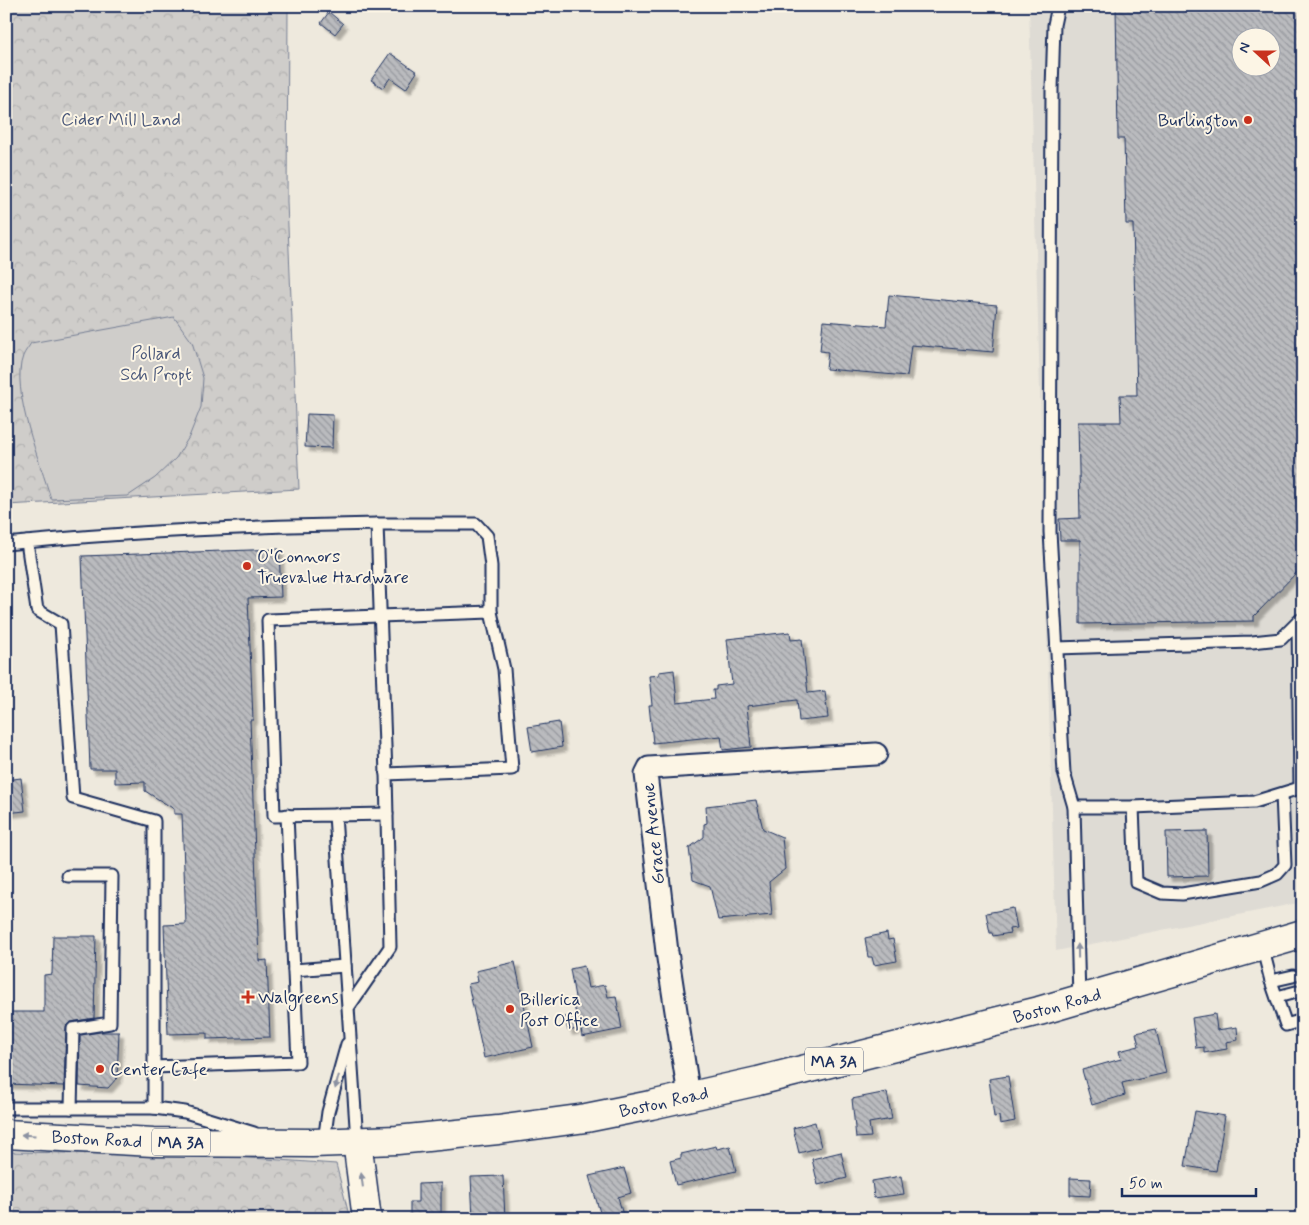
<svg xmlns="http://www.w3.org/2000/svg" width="1309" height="1225" font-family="Mynerve,sans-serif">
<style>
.built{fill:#dedbd4;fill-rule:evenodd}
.park{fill:url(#park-crowns);stroke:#757e94}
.garden{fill:#cfcdca;stroke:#757e94}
.building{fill:url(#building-back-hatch);stroke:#1b2f5e;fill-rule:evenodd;filter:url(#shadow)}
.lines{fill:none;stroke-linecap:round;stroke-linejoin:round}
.lane-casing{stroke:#1b2f5e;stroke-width:15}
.street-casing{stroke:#1b2f5e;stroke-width:25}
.primary-casing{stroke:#1b2f5e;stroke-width:31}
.lane{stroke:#fcf5e5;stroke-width:11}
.street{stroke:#fcf5e5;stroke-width:21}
.primary{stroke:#fcf5e5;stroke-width:28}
.oneway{fill:#8c92a2}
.poi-dot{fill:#c8321e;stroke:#fcf5e5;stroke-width:2}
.labels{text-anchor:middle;stroke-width:4;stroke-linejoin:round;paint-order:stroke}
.shield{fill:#fcf5e5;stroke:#5e6a86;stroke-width:1}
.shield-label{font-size:16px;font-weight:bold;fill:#1b2f5e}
.park-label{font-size:18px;fill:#485679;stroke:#fcf5e5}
.poi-label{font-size:18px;fill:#1b2f5e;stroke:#fcf5e5;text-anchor:start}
.street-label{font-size:18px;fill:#1b2f5e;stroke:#fcf5e5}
</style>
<defs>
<pattern id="park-crowns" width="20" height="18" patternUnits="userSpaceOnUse" patternTransform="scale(1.25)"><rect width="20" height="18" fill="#cfcdca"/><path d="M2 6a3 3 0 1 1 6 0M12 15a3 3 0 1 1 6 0" fill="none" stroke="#b1b0b0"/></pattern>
<pattern id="building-back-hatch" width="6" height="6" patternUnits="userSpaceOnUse" patternTransform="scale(1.25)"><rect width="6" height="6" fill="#babbbe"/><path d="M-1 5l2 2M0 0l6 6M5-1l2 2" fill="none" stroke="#96989e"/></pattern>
<filter id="shadow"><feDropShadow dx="4.5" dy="4.5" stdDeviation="1" flood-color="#0004"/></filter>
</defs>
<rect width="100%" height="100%" fill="#eee9dd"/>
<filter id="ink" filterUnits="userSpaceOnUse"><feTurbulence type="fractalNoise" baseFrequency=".02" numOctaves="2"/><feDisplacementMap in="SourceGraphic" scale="10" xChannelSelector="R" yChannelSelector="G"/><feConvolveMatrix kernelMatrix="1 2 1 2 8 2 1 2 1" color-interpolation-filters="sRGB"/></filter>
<g filter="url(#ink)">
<!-- built -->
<path class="built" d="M1029 6H1303V902L1056 951ZM1242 38H1272V68H1242Z"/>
<!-- park -->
<g class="park">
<polygon points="6,6 288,6 287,202 299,489 6,505"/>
<polygon points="6,1152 209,1155 336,1164 350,1219 26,1219 6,1212"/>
</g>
<!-- garden -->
<path class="garden" d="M174 317 192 342 203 378 201 407 189 437 176 458 155 478 128 496 51 499C41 464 10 390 23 356 25 351 29 347 31 343Z"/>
<!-- building -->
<g class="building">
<path d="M1116 6H1303V566L1254 616V621L1080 624V540H1060L1059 519 1080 518 1078 422H1121L1120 395H1137L1133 224H1126L1124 139H1118ZM1242 38H1272V68H1242Z"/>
<polygon points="329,12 343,24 335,34 321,23"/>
<polygon points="390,53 417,72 406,89 390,78 383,88 371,80"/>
<polygon points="889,295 997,305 993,352 911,345 907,376 826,369 828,352 820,351 823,321 886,326"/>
<polygon points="307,414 333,415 332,448 305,447"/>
<polygon points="279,549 281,597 248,598 253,720 250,720 259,961 267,960 270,1037 207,1039 207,1033 168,1034 164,925 186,924 182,814 174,814 174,809 145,791 145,782 115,783 115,769 90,769 82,556"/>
<polygon points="790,632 791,640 802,639 808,693 825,691 828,718 799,721 797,700 747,706 751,747 723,750 721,736 653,743 649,705 652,705 649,676 659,675 659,672 674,670 677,703 714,699 713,690 716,690 716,686 732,684 727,639"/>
<polygon points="559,722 562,747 532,752 528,727"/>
<polygon points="21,778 25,811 6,813 6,780"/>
<polygon points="756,800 763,829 782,837 785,869 769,882 772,915 718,920 710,886 693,880 689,848 704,837 704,824 707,823 706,806"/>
<polygon points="1207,831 1208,876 1167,877 1166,832"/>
<polygon points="1013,908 1017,928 1009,929 1010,933 993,936 992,933 990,933 986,913"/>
<polygon points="887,933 888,940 893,939 897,961 874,965 872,957 868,957 865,938"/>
<polygon points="53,936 96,936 94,1018 71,1022 66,1026 64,1086 6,1084 6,1012 44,1012 44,975 52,974"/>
<polygon points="515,962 533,1047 484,1058 468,984 478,982 476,971"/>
<polygon points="584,966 588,988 605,985 608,997 616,996 622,1029 582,1037 581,1028 568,1031 565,1017 576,1015 574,1004 576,1003 570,969"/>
<polygon points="1215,1014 1217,1030 1237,1027 1238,1040 1226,1042 1227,1049 1204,1053 1204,1047 1196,1048 1192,1018"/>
<polygon points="1156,1029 1166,1073 1122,1083 1125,1095 1092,1105 1082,1070 1121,1059 1119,1051 1139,1046 1136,1033"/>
<polygon points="100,1032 119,1032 117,1078 108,1088 79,1086 80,1035"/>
<polygon points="1008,1076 1015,1121 1000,1124 999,1116 994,1117 989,1079"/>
<polygon points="887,1092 892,1119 869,1123 871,1137 856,1138 852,1099"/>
<polygon points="1195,1111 1225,1116 1216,1171 1185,1166"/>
<polygon points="815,1122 821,1147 799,1153 793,1128"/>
<polygon points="716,1146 717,1149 730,1146 736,1171 676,1185 670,1161 681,1158 681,1154"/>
<polygon points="841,1152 847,1178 818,1185 812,1159"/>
<polygon points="624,1168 631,1193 618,1197 624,1219 602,1219 589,1176"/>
<polygon points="503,1176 505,1219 473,1219 471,1177"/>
<polygon points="901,1176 904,1194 874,1198 872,1181"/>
<polygon points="1070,1178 1091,1179 1090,1196 1070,1195"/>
<polygon points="441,1183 441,1219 410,1218 410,1202 418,1202 418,1184"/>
</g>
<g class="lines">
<!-- lane casing -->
<g class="lane-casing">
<g id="lane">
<polyline points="1058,6 1054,25 1052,89 1050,532 1064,773 1074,807 1079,999"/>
<polyline points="377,524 476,524 487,536 491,566 491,612"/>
<polyline points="27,542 37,610 61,624 73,798 154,821 154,1108"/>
<path d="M6 544C129 531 254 526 377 524L386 774"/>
<polyline points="1300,620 1298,622 1300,787"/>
<polyline points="1056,648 1252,642 1281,639 1298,622"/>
<polyline points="1074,807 1133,807 1254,802 1303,787"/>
<polyline points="1133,807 1136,882 1162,893 1182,894 1261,881 1277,874 1285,865 1282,794"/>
<polyline points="335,815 387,814"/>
<polyline points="68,876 112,876 110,1023 73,1029 71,1108"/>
<polyline points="1262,946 1271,981 1286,1025 1303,1020"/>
<polyline points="294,970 345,966"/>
<polyline points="1271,981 1293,976"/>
<polyline points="1277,997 1296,992"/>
<polyline points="348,1008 390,947 386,774 512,769 504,669 491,612 268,620 274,816 335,815 357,1141"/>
<polyline points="153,1067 298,1062 287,815"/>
<polyline points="6,1108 154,1108 185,1112 254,1133"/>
<polyline points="324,1142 328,1112 347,1044"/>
</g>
</g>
<!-- street casing -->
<g class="street-casing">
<polyline id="street" points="689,1096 667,952 646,774 649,768 876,754"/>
</g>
<!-- primary casing -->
<g class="primary-casing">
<g id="primary">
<path id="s1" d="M6 1134 153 1142 312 1143 397 1140 498 1130 586 1118 651 1105 758 1081 1039 1011 1303 934"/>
<polyline points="357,1141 367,1219"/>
</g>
</g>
<!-- lane -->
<use href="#lane" class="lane"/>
<!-- street -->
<use href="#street" class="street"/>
<!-- primary -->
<use href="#primary" class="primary"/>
</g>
<!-- one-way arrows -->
<defs><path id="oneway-solid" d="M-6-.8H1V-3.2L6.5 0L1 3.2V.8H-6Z" transform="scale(1.25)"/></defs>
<g class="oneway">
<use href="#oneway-solid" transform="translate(1078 951) rotate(-91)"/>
<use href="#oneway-solid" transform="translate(337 1082) rotate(105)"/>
<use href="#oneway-solid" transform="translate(28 1135) rotate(-176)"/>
<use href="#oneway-solid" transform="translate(362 1180) rotate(-97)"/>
</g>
</g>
<!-- markers -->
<g class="poi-dot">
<circle cx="1248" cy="120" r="5"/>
<circle cx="247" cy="566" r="5"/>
<path d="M245.5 989.5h5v5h5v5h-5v5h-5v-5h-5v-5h5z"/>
<circle cx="510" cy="1009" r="5"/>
<circle cx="100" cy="1069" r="5"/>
</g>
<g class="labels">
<!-- shield labels -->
<g class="shield">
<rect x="805" y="1047.5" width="58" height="27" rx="4"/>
<rect x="152" y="1128.5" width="58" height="27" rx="4"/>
</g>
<g class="shield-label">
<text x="834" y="1067">MA 3A</text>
<text x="181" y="1148">MA 3A</text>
</g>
<!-- park labels -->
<g class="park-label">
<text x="121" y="125">Cider Mill Land</text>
<text x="156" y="359">Pollard<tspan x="156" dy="21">Sch Propt</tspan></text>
</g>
<!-- poi labels -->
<g class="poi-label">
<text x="1238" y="126" text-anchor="end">Burlington</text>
<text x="257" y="562">O'Connors<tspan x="257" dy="21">Truevalue Hardware</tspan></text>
<text x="258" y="1003">Walgreens</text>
<text x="520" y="1005">Billerica<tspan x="520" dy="21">Post Office</tspan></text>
<text x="110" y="1075">Center Cafe</text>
</g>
<!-- street labels -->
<g class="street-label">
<text transform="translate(653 834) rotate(-96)" y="6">Grace Avenue</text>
<text dy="6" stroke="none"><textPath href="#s1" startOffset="1066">Boston Road</textPath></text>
<text dy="6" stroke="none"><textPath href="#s1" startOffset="661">Boston Road</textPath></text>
<text dy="6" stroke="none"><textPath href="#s1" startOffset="91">Boston Road</textPath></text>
</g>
</g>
<!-- margin -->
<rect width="1309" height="1225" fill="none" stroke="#fcf5e5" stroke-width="25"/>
<rect x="12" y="12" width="1284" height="1200" fill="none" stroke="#1b2f5e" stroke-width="2" filter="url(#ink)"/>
<!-- north arrow -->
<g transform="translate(1256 52) rotate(291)"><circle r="24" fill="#fcf5e5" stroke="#a2a6af"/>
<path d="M0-4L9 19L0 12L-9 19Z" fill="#c8321e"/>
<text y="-8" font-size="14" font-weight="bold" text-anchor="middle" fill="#1b2f5e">N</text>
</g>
<!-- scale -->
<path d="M1122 1188v8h134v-8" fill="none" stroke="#1b2f5e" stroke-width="2.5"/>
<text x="1129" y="1188" font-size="15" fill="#1b2f5e" stroke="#fcf5e5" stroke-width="4" paint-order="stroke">50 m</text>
</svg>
